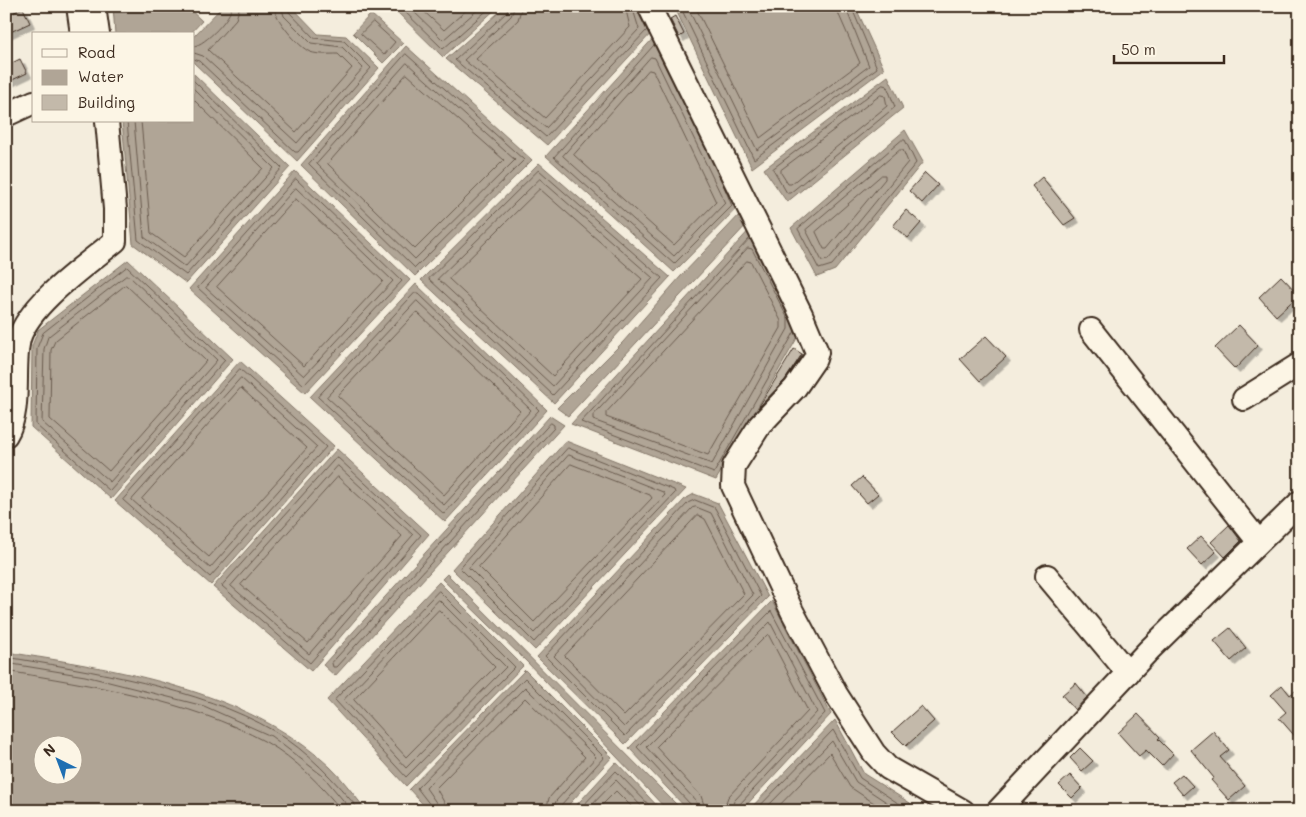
<svg xmlns="http://www.w3.org/2000/svg" width="1306" height="817" font-family="Mali,sans-serif">
<style>
.water{fill:#b0a596;stroke:#817466;fill-rule:evenodd}
.lines{fill:none;stroke-linecap:round;stroke-linejoin:round}
.shore{stroke:#6a5b4e;stroke-width:1}
.building{fill:#c3b9aa;stroke:#3b2a1e;filter:url(#shadow)}
.minor-casing{stroke:#3b2a1e;stroke-width:26}
.minor{stroke:#fcf5e5;stroke-width:22}
</style>
<defs>
<filter id="shadow"><feDropShadow dx="4.5" dy="4.5" stdDeviation="0" flood-color="#0004"/></filter>
</defs>
<rect width="100%" height="100%" fill="#f4eddd"/>
<filter id="ink" filterUnits="userSpaceOnUse"><feTurbulence type="fractalNoise" baseFrequency=".02" numOctaves="2"/><feDisplacementMap in="SourceGraphic" scale="10" xChannelSelector="R" yChannelSelector="G"/><feConvolveMatrix kernelMatrix="1 2 1 2 8 2 1 2 1" color-interpolation-filters="sRGB"/></filter>
<g filter="url(#ink)">
<!-- water -->
<g class="water">
<polygon points="113,6 186,6 202,21 190,34 115,34"/>
<polygon points="223,6 291,6 318,34 346,36 379,68 297,161 194,63 194,36"/>
<polygon points="391,6 499,6 443,57"/>
<polygon points="506,6 643,6 654,30 547,145 446,59"/>
<polygon points="674,6 855,6 884,69 752,168"/>
<polygon points="371,14 403,43 383,63 353,33"/>
<polygon points="657,34 739,206 674,272 546,156"/>
<polygon points="406,46 532,160 415,276 301,165"/>
<polygon points="194,74 290,167 186,283 133,244 122,121 194,121"/>
<polygon points="888,76 903,108 787,202 764,169"/>
<polygon points="905,130 923,162 835,270 817,277 791,228"/>
<polygon points="539,163 670,277 554,403 421,280"/>
<polygon points="295,171 410,280 305,393 189,289"/>
<polygon points="744,210 748,223 568,416 557,408 623,342 681,276"/>
<polygon points="753,226 800,333 716,480 571,424"/>
<polygon points="128,260 233,359 111,499 31,427 32,346 38,330"/>
<polygon points="416,284 547,410 445,522 310,397"/>
<polygon points="240,361 334,446 211,585 115,501"/>
<polygon points="550,416 564,425 335,676 323,665"/>
<polygon points="566,441 686,489 535,650 452,569"/>
<polygon points="337,449 429,534 311,671 213,587"/>
<polygon points="694,494 718,503 768,597 625,744 537,657 685,499"/>
<polygon points="447,574 683,811 668,811 527,662 442,579"/>
<polygon points="439,582 523,666 406,786 327,700"/>
<polygon points="772,601 831,714 741,811 689,811 629,748"/>
<path d="M6 652C116 669 246 689 330 767 344 780 355 797 367 811H6ZM42 744H72V774H42Z"/>
<polygon points="525,670 612,757 563,811 429,811 409,789"/>
<polygon points="835,720 864,774 910,803 916,811 748,811"/>
<polygon points="616,762 662,811 571,811"/>
</g>
<g class="lines">
<!-- shore -->
<g class="shore">
<path d="M240 6 236 19 208 50 296 132 352 68 338 54C329 54 319 55 310 52 299 47 274 19 274 6"/>
<polyline points="399,6 443,49 492,6"/>
<polyline points="408,6 443,40 482,6"/>
<polyline points="418,6 444,30 471,6"/>
<polyline points="508,6 507,12 455,60 546,137 647,30"/>
<polyline points="515,6 511,16 464,60 546,128 639,29 632,6"/>
<polyline points="522,6 518,20 476,59 545,118 630,27 625,6"/>
<polyline points="680,6 754,159 877,68 851,6"/>
<polyline points="687,6 757,150 869,66 845,6"/>
<polyline points="695,6 760,138 860,63 839,15 837,6"/>
<polygon points="373,22 395,42 384,55 361,34"/>
<polyline points="654,45 554,157 674,264 732,206 723,184"/>
<path d="M194 46C205 45 232 17 232 6"/>
<polyline points="194,53 203,56 297,143 363,68 342,47 311,43 284,16 281,6"/>
<polygon points="406,54 524,160 415,268 309,164"/>
<polygon points="651,57 655,58 725,203 674,256 563,156"/>
<polyline points="194,59 199,61 295,152 298,152 371,68 344,41 314,38 289,12 288,6"/>
<polygon points="407,63 515,160 415,259 317,164"/>
<polygon points="649,70 653,71 716,202 674,245 574,155"/>
<polygon points="407,74 504,160 415,249 328,164"/>
<polygon points="883,85 887,86 895,107 790,193 787,193 773,169"/>
<polygon points="881,95 885,96 887,106 791,184 788,184 781,173 781,170"/>
<polyline points="127,121 138,240 186,275 282,168 194,81"/>
<polyline points="134,121 144,237 185,267 274,168 194,89"/>
<polyline points="141,121 151,233 184,257 263,168 194,100"/>
<polygon points="902,140 905,140 916,163 832,265 819,269 798,229"/>
<polygon points="900,150 903,150 908,162 828,260 822,261 806,230"/>
<polygon points="539,170 662,278 553,395 429,279"/>
<polygon points="882,175 885,175 885,179 827,249 824,249 816,232"/>
<polygon points="296,179 402,281 304,385 198,288"/>
<polygon points="540,179 653,278 553,386 438,279"/>
<polygon points="296,188 393,281 304,376 206,288"/>
<polygon points="540,189 642,279 553,376 449,279"/>
<polygon points="296,199 383,281 304,366 217,287"/>
<polyline points="750,238 581,422 714,473 795,331"/>
<polygon points="748,248 752,249 788,319 788,329 712,464 593,420 593,416"/>
<polygon points="747,261 751,262 781,321 781,328 708,455 606,417 606,413"/>
<polygon points="127,267 225,360 110,491 36,425 37,348 43,333"/>
<polygon points="126,276 129,276 217,360 110,482 42,422 44,349 48,337"/>
<polygon points="126,285 206,361 109,471 50,419 51,350 55,341"/>
<polygon points="415,293 418,293 539,410 444,514 318,397"/>
<polygon points="417,301 531,410 444,505 327,397"/>
<polygon points="417,312 520,411 444,495 338,396"/>
<polygon points="240,369 326,447 210,577 123,500"/>
<polygon points="241,378 317,447 210,568 132,500"/>
<polygon points="241,388 307,448 209,557 142,499"/>
<polygon points="551,423 554,425 554,428 336,667 333,667 332,663"/>
<polygon points="568,448 674,490 675,493 534,642 460,568"/>
<polygon points="569,455 663,492 665,495 534,633 469,568"/>
<polygon points="337,457 421,535 310,663 222,586"/>
<polygon points="571,464 650,495 652,498 534,622 479,567"/>
<polygon points="338,466 413,535 309,654 231,586"/>
<polygon points="338,477 402,536 308,643 241,585"/>
<polygon points="695,500 715,508 761,596 625,736 545,656 688,503"/>
<polygon points="696,507 711,513 753,595 624,727 554,656 692,508"/>
<polygon points="698,515 705,519 744,594 624,716 565,656"/>
<polygon points="439,591 515,667 406,777 335,700"/>
<polygon points="439,600 506,667 406,768 344,700"/>
<polygon points="439,610 495,667 406,757 354,700"/>
<path d="M6 657C91 671 199 687 274 731 308 751 335 781 360 811"/>
<polyline points="6,663 85,676 204,706 271,736 323,776 352,811"/>
<path d="M6 671C92 685 189 700 266 742 296 759 321 785 342 811"/>
<polyline points="432,811 431,806 417,788 525,678 604,757 561,805 559,811"/>
<polyline points="438,811 437,804 426,788 525,687 596,757 556,801 553,811"/>
<polyline points="446,811 444,802 436,788 525,698 585,757 549,798 546,811"/>
<polyline points="578,811 616,771 655,811"/>
<polyline points="586,811 616,780 646,811"/>
<polyline points="596,811 616,791 636,811"/>
<polyline points="692,811 691,805 637,747 771,611 825,713 739,805 737,811"/>
<polyline points="699,811 696,801 646,747 770,622 817,712 734,801 731,811"/>
<polyline points="706,811 701,796 656,747 768,634 808,711 728,797 723,811"/>
<polyline points="755,811 833,730 860,778 910,811"/>
<polyline points="763,811 832,741 856,782 900,811"/>
<polyline points="774,811 830,753 850,787 886,811"/>
</g>
</g>
<!-- building -->
<g class="building">
<polygon points="23,8 30,23 6,34 6,16"/>
<polygon points="675,16 684,34 679,37 670,19"/>
<polygon points="20,59 27,73 6,83 6,66"/>
<polygon points="925,173 938,185 922,203 909,191"/>
<polygon points="1042,177 1075,218 1064,225 1032,186"/>
<polygon points="906,210 921,223 908,238 893,226"/>
<polygon points="1281,276 1299,295 1276,316 1259,297"/>
<polygon points="1239,325 1258,345 1235,369 1215,348"/>
<polygon points="986,336 1006,357 980,381 960,359"/>
<polygon points="794,349 802,354 785,380 758,408"/>
<polygon points="862,477 878,494 867,503 852,486"/>
<polygon points="1229,525 1241,541 1225,557 1211,542"/>
<polygon points="1201,536 1216,552 1202,565 1187,549"/>
<polygon points="1230,628 1246,648 1231,661 1214,641"/>
<polygon points="1076,683 1087,697 1075,710 1062,695"/>
<polygon points="1282,685 1290,695 1300,687 1300,742 1279,718 1286,712 1271,695"/>
<polygon points="921,706 934,721 906,746 892,732"/>
<polygon points="1138,714 1160,737 1158,739 1173,754 1162,766 1146,750 1139,756 1118,733"/>
<polygon points="1213,731 1229,750 1220,757 1245,786 1229,800 1211,780 1214,778 1191,750"/>
<polygon points="1080,748 1093,761 1082,771 1070,758"/>
<polygon points="1182,774 1193,786 1183,795 1172,782"/>
<polygon points="1070,775 1082,788 1072,798 1059,785"/>
</g>
<g class="lines">
<!-- minor casing -->
<g class="minor-casing">
<g id="minor">
<polyline points="78,6 82,34"/>
<polyline points="94,6 98,34"/>
<polyline points="649,6 801,314 817,352 815,359 795,388 760,425 734,466 733,486 792,611 836,694 874,753 888,768 963,811"/>
<polyline points="6,115 34,102"/>
<polyline points="1091,330 1258,541"/>
<polyline points="1244,399 1300,364"/>
<path d="M6 435C22 409 12 367 19 339 29 304 86 265 115 241V209L107 121"/>
<polyline points="1047,576 1128,673"/>
<polyline points="998,811 1149,650 1300,502"/>
</g>
</g>
<!-- minor -->
<use href="#minor" class="minor"/>
</g>
</g>
<!-- margin -->
<rect width="1306" height="817" fill="none" stroke="#fcf5e5" stroke-width="25"/>
<rect x="12" y="12" width="1281" height="792" fill="none" stroke="#3b2a1e" stroke-width="2" filter="url(#ink)"/>
<!-- legend -->
<rect x="32" y="32" width="162" height="90" fill="#fcf5e5" stroke="#afa495"/>
<rect x="42" y="49" width="25" height="8" fill="#fcf5e5" stroke="#afa495"/>
<text x="78" y="58" font-size="15" fill="#3b2a1e">Road</text>
<rect x="42" y="70" width="25" height="15" fill="#b0a596" stroke="#afa495"/>
<text x="78" y="82" font-size="15" fill="#3b2a1e">Water</text>
<rect x="42" y="95" width="25" height="15" fill="#c3b9aa" stroke="#afa495"/>
<text x="78" y="108" font-size="15" fill="#3b2a1e">Building</text>
<!-- north arrow -->
<g transform="translate(58 760) rotate(318)"><circle r="24" fill="#fcf5e5" stroke="#afa495"/>
<path d="M0-4L9 19L0 12L-9 19Z" fill="#1f6fb2"/>
<text y="-8" font-size="14" font-weight="bold" text-anchor="middle" fill="#3b2a1e">N</text>
</g>
<!-- scale -->
<path d="M1114 55v8h110v-8" fill="none" stroke="#3b2a1e" stroke-width="2.5"/>
<text x="1121" y="55" font-size="15" fill="#3b2a1e" stroke="#fcf5e5" stroke-width="4" paint-order="stroke">50 m</text>
</svg>
